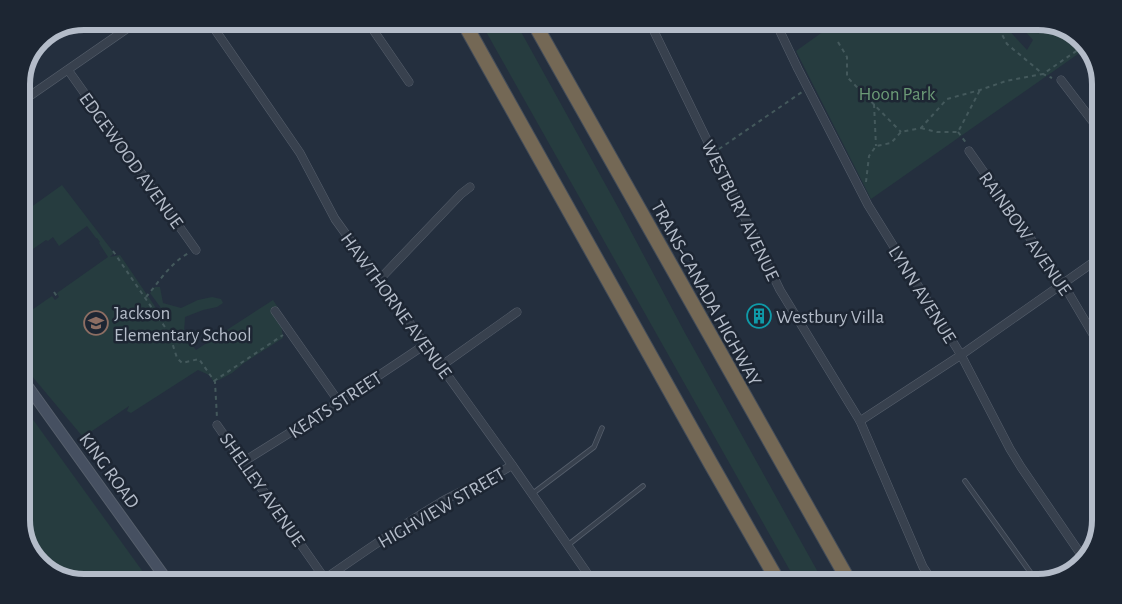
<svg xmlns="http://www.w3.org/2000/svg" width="1122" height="604" font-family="'Alegreya Sans',sans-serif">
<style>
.green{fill:#263c3f}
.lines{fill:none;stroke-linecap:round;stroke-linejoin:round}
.lane-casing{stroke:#565f6c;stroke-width:5.5}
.street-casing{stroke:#565f6c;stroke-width:9}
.secondary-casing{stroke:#565f6c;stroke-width:12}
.highway-casing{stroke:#434c59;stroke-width:16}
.path{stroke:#44595c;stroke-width:2;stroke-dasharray:4 4;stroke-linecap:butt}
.lane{stroke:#38414e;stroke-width:4}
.street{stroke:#38414e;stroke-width:8}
.secondary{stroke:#465061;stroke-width:10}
.highway{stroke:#746855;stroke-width:14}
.labels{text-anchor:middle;stroke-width:5;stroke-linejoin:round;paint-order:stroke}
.park-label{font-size:19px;fill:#6b9a76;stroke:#1d2633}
.street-label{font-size:19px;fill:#b4bcc9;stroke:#1d2633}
.poi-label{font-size:19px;fill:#b4bcc9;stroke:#1d2633;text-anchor:start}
.rim{fill:none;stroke:#b4bcc9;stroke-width:6}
</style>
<rect width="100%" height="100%" fill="#242f3e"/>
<!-- green -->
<g class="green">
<polygon points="480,21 515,21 619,209 685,333 824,583 797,583"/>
<polygon points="838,21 1008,21 1005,26 1027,50 1033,40 1021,27 1026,21 1038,21 1066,28 1088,47 871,199 796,51"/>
<polygon points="62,185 114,253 110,257 120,255 158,311 161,308 150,293 155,287 160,287 163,303 181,308 198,300 212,297 221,299 223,303 217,307 203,310 185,317 184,333 195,349 196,350 273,300 279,309 283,338 244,363 232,373 219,380 218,380 214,382 209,375 198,370 131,413 127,411 129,406 83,437 21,363 21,321 24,319 26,314 52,296 55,300 59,297 57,293 108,257 99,243 100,242 97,238 96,238 87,226 59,246 53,237 48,241 46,240 27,253 21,244 21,203 27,210"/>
<polygon points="21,403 151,583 84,583 56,576 32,555 21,524"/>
</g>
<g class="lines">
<!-- lane casing -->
<g class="lane-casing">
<g id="lane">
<polyline points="965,481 1038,583"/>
<polyline points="532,494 594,447 602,428"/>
<polyline points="568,545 643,486"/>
</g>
</g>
<!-- street casing -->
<g class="street-casing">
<g id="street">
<polyline points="209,21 300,153 335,219 512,465 594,583"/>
<polyline points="367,21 409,82"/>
<polyline points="649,21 780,290 860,421 923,567 934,583"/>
<polyline points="775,21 798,69 868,205 961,355 1010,449 1021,467 1084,559"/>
<polyline points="68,70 196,250"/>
<polyline points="1061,80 1100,131"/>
<polyline points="21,102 138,21"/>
<polyline points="969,151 1068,292 1097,341"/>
<polyline points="379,280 461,194 470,187"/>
<polyline points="275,311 339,402"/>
<polyline points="441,366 517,312"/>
<polyline points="860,421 961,355 1098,259"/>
<polyline points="217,425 325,579"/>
<polyline points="243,462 339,402 426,344"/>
<path d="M319 583C359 555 399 527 441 502 464 489 490 480 512 465"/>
</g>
</g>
<!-- secondary casing -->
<g class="secondary-casing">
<polyline id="secondary" points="21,377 169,583"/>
</g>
<!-- highway casing -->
<g class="highway-casing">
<g id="highway">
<polyline points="463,21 711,464 779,583"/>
<polyline points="533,21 850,583"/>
</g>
</g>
<!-- path -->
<g class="path">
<polyline points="995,21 1007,44 1043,74 1052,78"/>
<polyline points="838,42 847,57 847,77 901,132"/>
<polyline points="874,104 876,146"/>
<polyline points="921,128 937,132 958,132 980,90"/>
<polyline points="958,132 967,144"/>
<polyline points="719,149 802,92"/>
<polyline points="866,182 869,156 876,146 891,143 901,132 921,128 947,99 980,90 1006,81 1043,74 1085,45"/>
<polyline points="113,251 169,333 177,358 182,363 199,359 215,382 217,418"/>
<polyline points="54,292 58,298"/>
<path d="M146 297C159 282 171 262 189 253"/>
<polyline points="29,310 32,315"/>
<polyline points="214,381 283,335"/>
</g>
<!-- lane -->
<use href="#lane" class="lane"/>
<!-- street -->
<use href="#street" class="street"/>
<!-- secondary -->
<use href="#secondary" class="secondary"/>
<!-- highway -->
<use href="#highway" class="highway"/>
</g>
<!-- icons -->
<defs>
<g id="building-ring" transform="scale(1.25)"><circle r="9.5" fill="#1d2633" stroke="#0f9aa8" stroke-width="1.5"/><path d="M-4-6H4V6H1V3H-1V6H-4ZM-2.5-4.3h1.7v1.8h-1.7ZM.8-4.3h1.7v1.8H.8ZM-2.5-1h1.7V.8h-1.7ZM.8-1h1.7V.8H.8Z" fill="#0f9aa8"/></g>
<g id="school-ring" transform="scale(1.25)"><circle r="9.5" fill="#1d2633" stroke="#8d6e63" stroke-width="1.5"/><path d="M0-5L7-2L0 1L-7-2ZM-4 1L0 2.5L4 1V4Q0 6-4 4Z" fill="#8d6e63"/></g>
</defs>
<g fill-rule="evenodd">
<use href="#building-ring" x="759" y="316"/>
<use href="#school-ring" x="96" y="323"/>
</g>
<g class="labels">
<!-- park labels -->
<g class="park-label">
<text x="897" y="100">Hoon Park</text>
</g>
<!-- street labels -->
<g class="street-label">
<text transform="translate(132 160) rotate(54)" y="7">EDGEWOOD AVENUE</text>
<text transform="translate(741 210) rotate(64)" y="7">WESTBURY AVENUE</text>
<text transform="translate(1026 233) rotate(55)" y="7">RAINBOW AVENUE</text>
<text transform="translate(707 293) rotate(61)" y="7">TRANS-CANADA HIGHWAY</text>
<text transform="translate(923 294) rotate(58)" y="7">LYNN AVENUE</text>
<text transform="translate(397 305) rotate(54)" y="7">HAWTHORNE AVENUE</text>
<text transform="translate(335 404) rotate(-33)" y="7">KEATS STREET</text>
<text transform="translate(110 470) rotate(54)" y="7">KING ROAD</text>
<text transform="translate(263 489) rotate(55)" y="7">SHELLEY AVENUE</text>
<text transform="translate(441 507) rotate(-30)" y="7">HIGHVIEW STREET</text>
</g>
<!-- poi labels -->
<g class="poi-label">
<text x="114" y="319">Jackson<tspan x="114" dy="22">Elementary School</tspan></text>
<text x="776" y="323">Westbury Villa</text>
</g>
</g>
<!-- crop -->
<path d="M0 0H1122V604H0ZM84 30H1038A54 54 0 0 1 1092 84V520A54 54 0 0 1 1038 574H84A54 54 0 0 1 30 520V84A54 54 0 0 1 84 30Z" fill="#1d2633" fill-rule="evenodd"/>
<path class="rim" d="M84 30H1038A54 54 0 0 1 1092 84V520A54 54 0 0 1 1038 574H84A54 54 0 0 1 30 520V84A54 54 0 0 1 84 30Z"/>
</svg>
